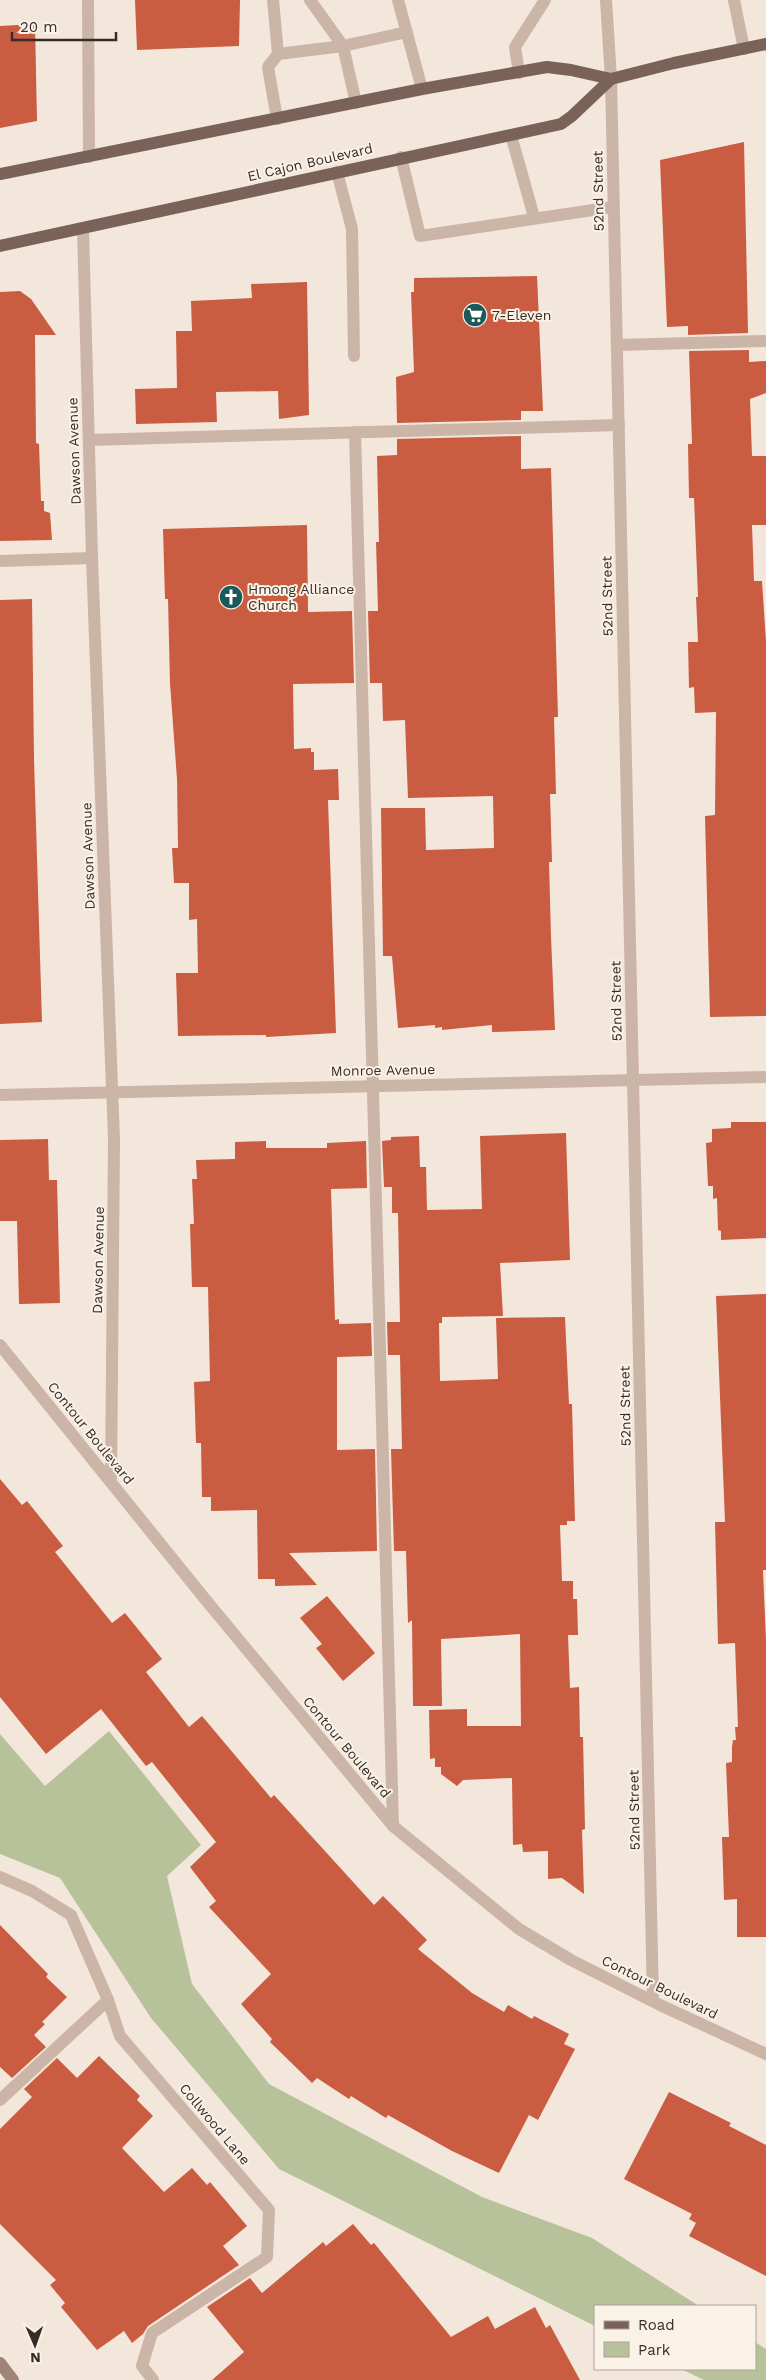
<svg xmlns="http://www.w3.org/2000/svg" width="766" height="2380" font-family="'Work Sans',sans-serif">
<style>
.green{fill:#b7c29a}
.building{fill:#ca5c41}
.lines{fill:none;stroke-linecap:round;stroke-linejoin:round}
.service{stroke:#cbb5a6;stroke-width:12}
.minor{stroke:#cbb5a6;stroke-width:12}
.tertiary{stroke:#cbb5a6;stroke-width:12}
.secondary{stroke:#9f8477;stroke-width:12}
.primary{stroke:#7a6258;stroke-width:12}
.labels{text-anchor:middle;stroke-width:4;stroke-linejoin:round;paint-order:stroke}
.street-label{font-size:14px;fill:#372c27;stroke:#faf1e7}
.poi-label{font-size:14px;fill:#372c27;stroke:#faf1e7;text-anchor:start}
</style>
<rect width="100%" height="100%" fill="#f3e6db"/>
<!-- green -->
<g class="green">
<polygon points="109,1731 201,1845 167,1876 192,1984 269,2084 482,2197 592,2238 699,2306 595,2306 595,2326 279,2169 151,2018 60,1878 0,1854 0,1734 45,1786"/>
<polygon points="755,2342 766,2349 766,2380 704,2380 681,2369 755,2369"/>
</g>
<!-- building -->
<g class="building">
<polygon points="135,0 240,0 239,46 137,50"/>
<polygon points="35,24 37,121 0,128 0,26"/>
<polygon points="744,142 748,333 688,335 688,326 667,327 660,160"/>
<polygon points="537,276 543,411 521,411 521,420 397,423 396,377 414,372 411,292 414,292 414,278"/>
<polygon points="307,282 309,415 279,419 278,391 216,392 217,422 136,424 135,389 177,388 176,331 192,331 191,301 252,298 251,284"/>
<polygon points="20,291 31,299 56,335 35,335 36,443 39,444 41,501 44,501 44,511 50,513 52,540 0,541 0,292"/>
<polygon points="749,350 749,362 766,361 766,393 750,399 752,456 766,456 766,525 752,525 754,581 762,581 766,641 766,1016 710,1017 705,816 715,815 716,712 695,713 694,687 689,688 688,642 698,642 696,597 698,597 694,498 689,498 688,444 692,444 689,351"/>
<polygon points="521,436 521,469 551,468 558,717 554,717 556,794 550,794 552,862 549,862 551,937 555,1030 492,1032 492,1025 442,1030 442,1027 435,1028 435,1025 398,1028 392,956 383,956 381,808 425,808 426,850 494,848 493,796 408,798 405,720 383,721 382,683 370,683 368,611 378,611 376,542 379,542 377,456 397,455 397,439"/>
<polygon points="307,525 308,612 352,611 354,683 293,684 294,749 311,748 311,752 314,752 314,770 338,769 339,800 328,800 336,1033 266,1037 266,1035 178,1036 176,973 198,973 197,919 189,920 189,883 174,883 172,848 178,848 177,779 170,683 168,599 165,599 163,529"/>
<polygon points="32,599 34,759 42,1022 0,1024 0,600"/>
<polygon points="731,1122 766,1122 766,1238 721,1240 721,1231 718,1230 717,1198 713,1199 713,1186 708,1186 706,1143 712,1142 712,1129 731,1128"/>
<polygon points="566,1133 570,1260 500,1263 503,1316 442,1317 442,1323 439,1323 440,1381 498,1379 496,1318 565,1317 569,1404 572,1404 575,1521 567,1521 567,1525 560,1525 562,1581 573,1581 573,1599 577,1599 578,1635 568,1635 570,1688 579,1687 580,1737 583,1737 585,1829 582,1830 584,1894 562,1878 548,1879 548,1851 523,1852 522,1844 513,1845 512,1778 463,1780 457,1786 441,1774 441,1767 435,1767 435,1758 430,1759 429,1710 467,1709 467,1726 521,1726 520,1634 441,1639 442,1706 413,1706 412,1620 408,1623 406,1551 394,1551 391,1449 402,1449 400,1355 388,1355 387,1322 400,1322 398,1213 392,1213 392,1187 384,1187 382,1141 391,1140 391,1137 419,1136 420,1167 426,1167 427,1210 482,1209 480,1136"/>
<polygon points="48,1139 49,1180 57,1180 60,1303 19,1304 17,1221 0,1221 0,1140"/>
<polygon points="266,1141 266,1148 327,1148 327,1143 366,1141 367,1188 331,1189 335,1320 339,1319 339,1324 371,1323 372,1356 337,1357 337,1450 375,1449 377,1551 289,1553 317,1585 275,1586 275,1579 258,1579 257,1510 211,1511 211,1497 202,1497 201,1443 196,1443 194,1382 210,1381 208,1287 192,1287 190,1224 194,1224 192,1179 197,1179 196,1160 235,1159 235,1142"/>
<polygon points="766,1294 766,1570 763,1570 766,1640 766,1937 737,1937 737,1899 724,1900 722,1837 729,1837 726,1763 732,1762 732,1747 733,1740 736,1740 735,1727 738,1727 735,1643 718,1644 715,1522 725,1522 716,1296"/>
<polygon points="0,1479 22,1505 27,1501 63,1546 55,1552 112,1623 125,1613 162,1659 146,1672 189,1727 202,1716 271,1798 274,1795 374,1905 383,1896 427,1940 418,1949 472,1993 504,2012 508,2005 532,2019 534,2016 569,2034 564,2044 575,2049 538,2120 529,2115 499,2173 452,2151 388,2115 386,2118 351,2096 349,2099 317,2078 312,2083 270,2042 272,2039 241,2004 271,1974 209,1907 216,1901 190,1867 216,1842 152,1762 146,1766 101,1709 46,1754 0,1697"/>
<polygon points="327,1596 375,1653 343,1681 316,1648 322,1644 300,1618"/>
<polygon points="0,1925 48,1974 46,1977 67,1997 42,2022 45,2024 34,2035 46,2047 12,2078 0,2067"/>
<polygon points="99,2056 140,2096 137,2100 153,2116 122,2148 164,2192 192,2168 207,2185 210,2182 247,2226 223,2246 239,2265 148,2326 143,2334 132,2343 124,2331 97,2350 61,2307 65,2303 50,2285 56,2280 0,2224 0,2129 32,2097 24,2089 57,2058 77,2078"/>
<polygon points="669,2092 731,2123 729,2126 766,2145 766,2276 689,2236 696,2223 689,2219 692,2214 624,2179"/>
<polygon points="353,2224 371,2245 374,2243 451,2337 488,2316 495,2329 535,2307 546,2328 550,2325 580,2380 212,2380 244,2352 207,2307 250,2278 262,2293 323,2242 326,2246"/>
</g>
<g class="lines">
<!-- service -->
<g class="service">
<polyline points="273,0 278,54"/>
<polyline points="310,0 343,46 356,103"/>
<polyline points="398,0 422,89"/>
<polyline points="734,0 744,49"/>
<polyline points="519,73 515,47 545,0"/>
<polyline points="277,119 268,67 278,54 343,46 407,32"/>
<polyline points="511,135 534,217"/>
<polyline points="401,157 420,236 613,207"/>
<polyline points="337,172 352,229 354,356"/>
<polyline points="617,345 766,341"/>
<polyline points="355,432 393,1826"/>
<polyline points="89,440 619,425"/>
<polyline points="0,561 92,558"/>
<polyline points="0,2100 108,2000"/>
</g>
<!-- minor -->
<g class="minor">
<polyline points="88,0 89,157"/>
<polyline points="83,229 92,558 114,1140 111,1481"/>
<polyline points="633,1080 653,2001"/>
<polyline points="0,1345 205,1599 393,1826 519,1929 571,1960 660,2005 766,2054"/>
<polyline points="0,1877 32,1891 71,1915 108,2000 120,2036 269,2210 267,2257 152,2333 142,2366 153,2380"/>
</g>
<!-- tertiary -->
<g class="tertiary">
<polyline points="606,0 611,79 633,1080"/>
<polyline points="0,1095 766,1077"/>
</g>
<!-- secondary -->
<polyline class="secondary" points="0,2363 13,2380"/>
<!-- primary -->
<g class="primary">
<polyline points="0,174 422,89 547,67 571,70 611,79 674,63 766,44"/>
<polyline points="0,246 561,124 572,116 611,79"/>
</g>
</g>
<!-- icons -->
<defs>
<g id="supermarket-disc" transform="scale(1.25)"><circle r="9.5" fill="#1b595a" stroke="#faf1e7"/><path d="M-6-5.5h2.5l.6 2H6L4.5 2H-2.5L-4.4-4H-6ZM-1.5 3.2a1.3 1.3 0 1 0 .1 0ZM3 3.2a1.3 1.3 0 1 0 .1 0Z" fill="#fff"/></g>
<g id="church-disc" transform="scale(1.25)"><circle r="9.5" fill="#1b595a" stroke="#faf1e7"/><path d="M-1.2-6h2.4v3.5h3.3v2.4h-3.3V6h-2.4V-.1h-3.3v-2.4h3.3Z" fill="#fff"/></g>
</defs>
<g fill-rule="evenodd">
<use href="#supermarket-disc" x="475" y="315"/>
<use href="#church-disc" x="231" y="597"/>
</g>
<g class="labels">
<!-- street labels -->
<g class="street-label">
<text transform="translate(310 162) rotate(-13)" y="5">El Cajon Boulevard</text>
<text transform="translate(598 191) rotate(-91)" y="5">52nd Street</text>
<text transform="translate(74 451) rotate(-92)" y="5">Dawson Avenue</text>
<text transform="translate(607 596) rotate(-91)" y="5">52nd Street</text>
<text transform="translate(88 856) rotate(-92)" y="5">Dawson Avenue</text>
<text transform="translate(616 1001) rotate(-91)" y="5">52nd Street</text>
<text transform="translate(383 1070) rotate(-1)" y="5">Monroe Avenue</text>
<text transform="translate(98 1260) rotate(-89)" y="5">Dawson Avenue</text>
<text transform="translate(625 1406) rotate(-91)" y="5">52nd Street</text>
<text transform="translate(91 1433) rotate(51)" y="5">Contour Boulevard</text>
<text transform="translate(347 1747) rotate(50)" y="5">Contour Boulevard</text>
<text transform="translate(634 1810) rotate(-91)" y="5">52nd Street</text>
<text transform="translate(660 1987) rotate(26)" y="5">Contour Boulevard</text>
<text transform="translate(215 2124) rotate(50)" y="5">Collwood Lane</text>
</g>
<!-- poi labels -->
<g class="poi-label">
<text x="492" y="320">7-Eleven</text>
<text x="248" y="594">Hmong Alliance<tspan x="248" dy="16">Church</tspan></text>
</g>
</g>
<!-- legend -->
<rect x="594" y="2305" width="162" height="65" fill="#faf1e7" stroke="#aca29a"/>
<rect x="604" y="2321" width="25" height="8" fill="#7a6258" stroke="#aca29a"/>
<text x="638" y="2330" font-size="15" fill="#372c27">Road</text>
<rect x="604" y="2342" width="25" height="15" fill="#b7c29a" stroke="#aca29a"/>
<text x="638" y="2355" font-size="15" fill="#372c27">Park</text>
<!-- north arrow -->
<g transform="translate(35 2345) rotate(178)" stroke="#faf1e7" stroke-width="4" paint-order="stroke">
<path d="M0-4L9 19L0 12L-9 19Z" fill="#372c27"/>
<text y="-8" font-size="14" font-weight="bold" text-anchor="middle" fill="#372c27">N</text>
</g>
<!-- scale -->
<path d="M12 32v8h104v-8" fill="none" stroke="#372c27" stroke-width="2.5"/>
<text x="20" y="32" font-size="15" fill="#372c27" stroke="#faf1e7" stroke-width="4" paint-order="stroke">20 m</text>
</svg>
